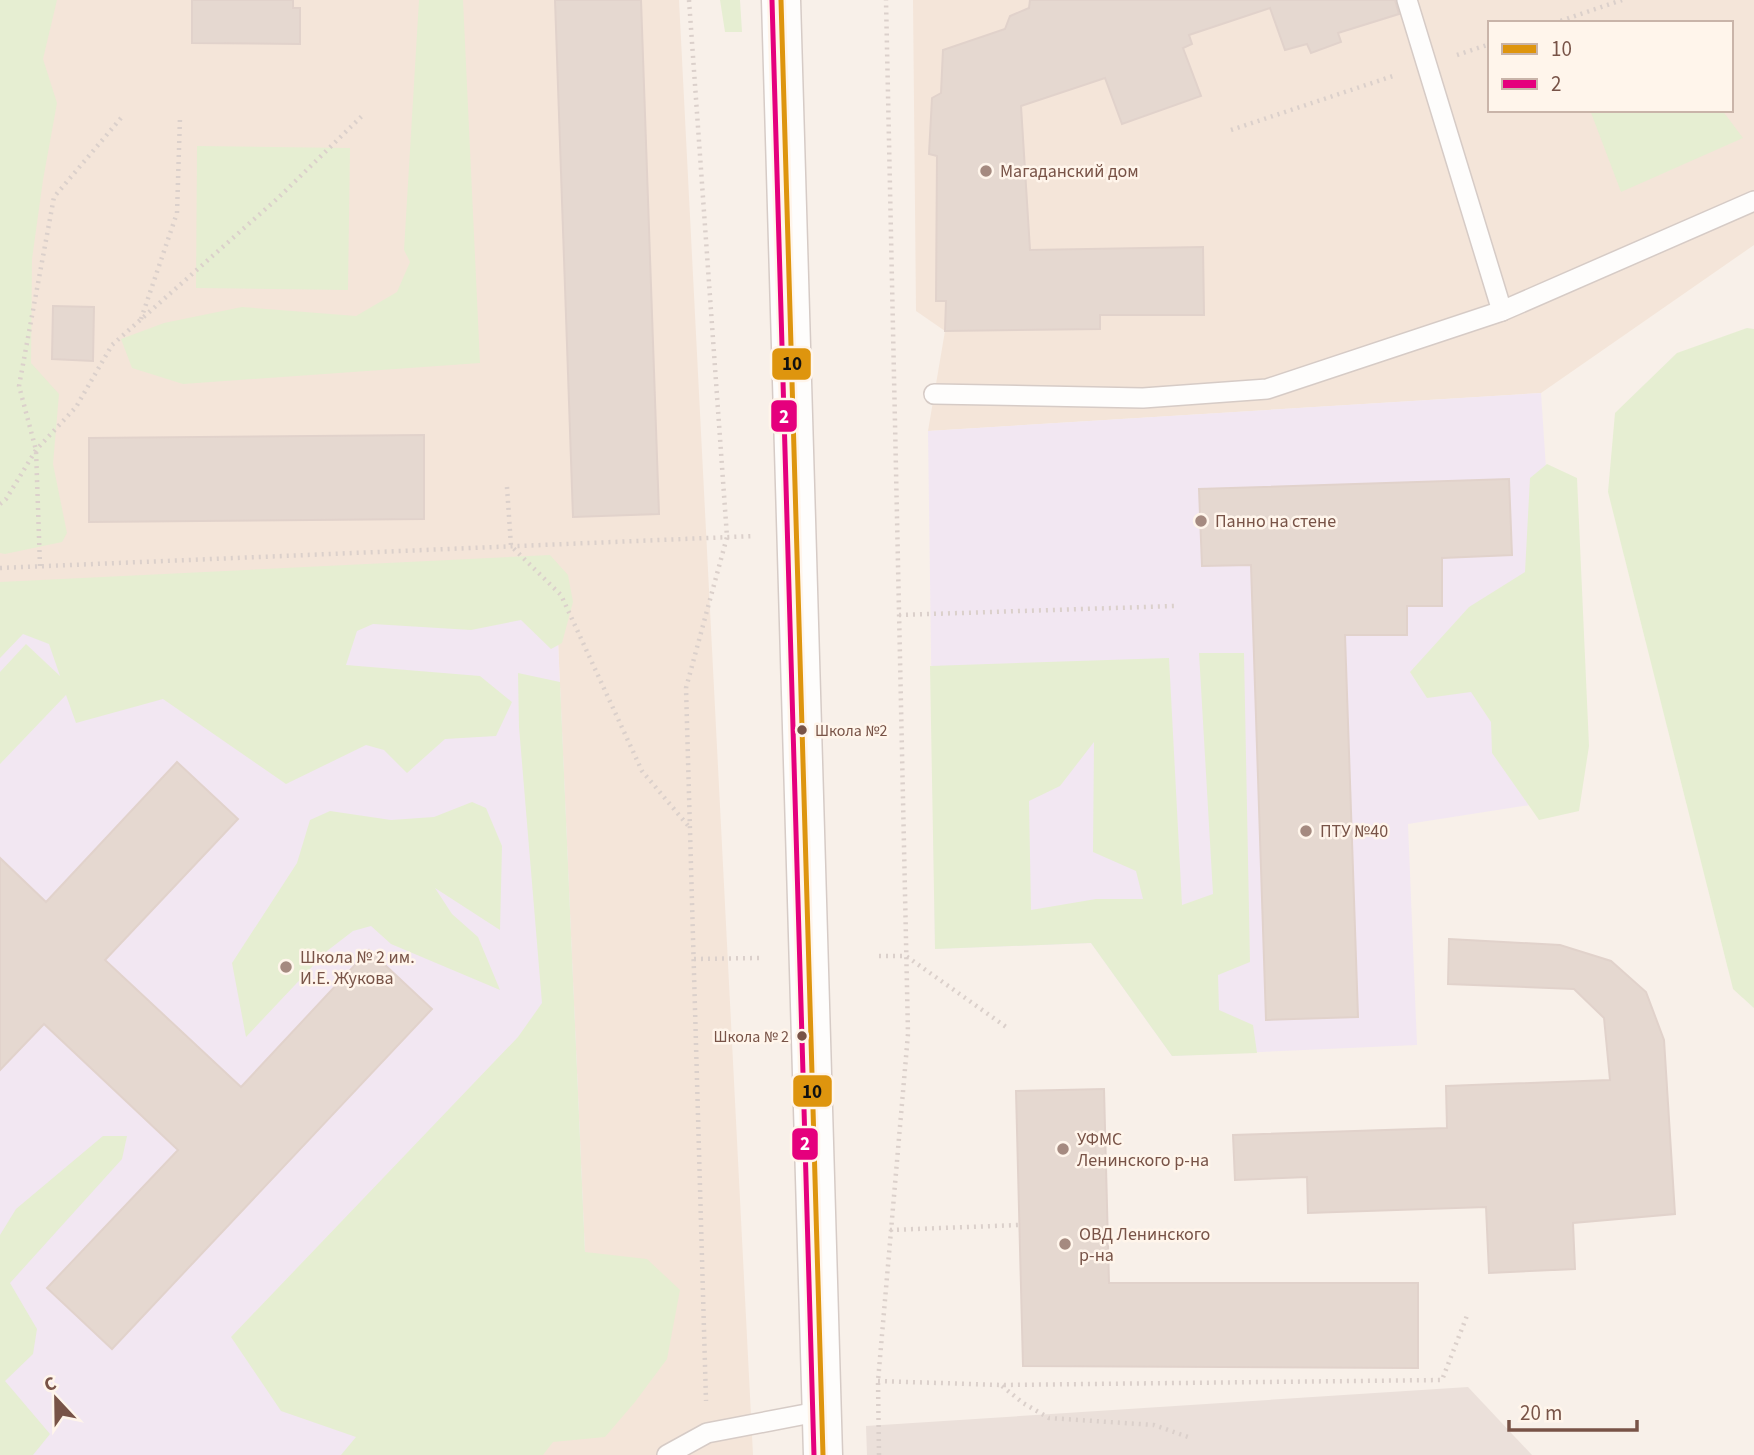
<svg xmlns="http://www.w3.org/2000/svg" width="1754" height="1455" font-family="'Source Sans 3',sans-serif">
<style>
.residential{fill:#f4e5d9;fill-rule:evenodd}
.industrial{fill:#ebe0da}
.education{fill:#f2e7f2}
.green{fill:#e6eed2;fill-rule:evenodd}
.building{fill:#e5d8d0;stroke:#e1d2cb;stroke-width:2}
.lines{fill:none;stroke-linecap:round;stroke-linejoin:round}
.service-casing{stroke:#d6cbc6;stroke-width:22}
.tertiary-casing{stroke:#d6cbc6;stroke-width:41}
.path{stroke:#dbd0cb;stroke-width:4.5;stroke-dasharray:2 5;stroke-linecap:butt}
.service{stroke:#fefdfc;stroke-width:19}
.tertiary{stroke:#fefdfc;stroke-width:38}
.bus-1-casing{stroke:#fff5eb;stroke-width:10}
.bus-2-casing{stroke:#fff5eb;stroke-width:10}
.bus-1{stroke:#de950e;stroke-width:5}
.bus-2{stroke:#e5007d;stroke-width:5}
.poi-dot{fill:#a58a80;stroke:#fff5eb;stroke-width:2.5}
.bus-dot{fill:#785347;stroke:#fff5eb;stroke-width:2.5}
.labels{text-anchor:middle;stroke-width:5;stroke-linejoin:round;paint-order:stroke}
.bus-label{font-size:16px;fill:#785347;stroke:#fff5eb;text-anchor:start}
.poi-label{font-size:18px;fill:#785347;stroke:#fff5eb;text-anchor:start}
.line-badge{stroke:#fff5eb;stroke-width:2.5}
.badge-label{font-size:19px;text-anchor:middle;font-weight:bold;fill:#fff}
.pale-badge-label{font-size:19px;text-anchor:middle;font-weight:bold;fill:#111}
</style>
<rect width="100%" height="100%" fill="#f8f0e9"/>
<!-- residential -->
<g class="residential">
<polygon points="0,0 679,0 753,1455 481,1455 590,1367 556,595 0,603"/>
<path d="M913 0H1754V245L1541 393 928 431 945 331 916 311ZM1490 23H1731V110H1490Z"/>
</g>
<!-- industrial -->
<polygon class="industrial" points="1468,1387 1532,1455 867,1455 866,1426"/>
<!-- education -->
<g class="education">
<polygon points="1541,393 1568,799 1408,824 1417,1045 1172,1056 1091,943 935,949 928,431"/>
<polygon points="556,595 590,1368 481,1455 0,1455 0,603"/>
</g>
<!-- green -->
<g class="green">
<polygon points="0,0 57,0 43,59 57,103 43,180 32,259 31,363 59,394 53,464 67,533 62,542 5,554 0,553"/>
<polygon points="419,0 463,0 480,363 183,384 132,368 121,339 164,323 242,307 356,316 397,292 410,262 404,250"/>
<polygon points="720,0 740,0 742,32 725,32"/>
<polygon points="1590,110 1722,110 1743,138 1621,192"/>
<polygon points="197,146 350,148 348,290 196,288"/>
<polygon points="1747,328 1754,329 1754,1008 1733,989 1608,492 1615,413 1677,353"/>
<polygon points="1547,464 1577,478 1589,746 1579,811 1539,820 1492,753 1491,722 1471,692 1427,698 1410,672 1469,607 1525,572 1530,478"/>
<polygon points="550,555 568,575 573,602 562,643 551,649 521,620 471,630 373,624 357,631 346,665 480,676 512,702 496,736 445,739 407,773 384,750 366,745 286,784 163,699 76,723 66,695 0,764 0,672 26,644 60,676 49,644 23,634 0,658 0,582"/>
<path d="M1199 653H1244L1250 962 1218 975 1219 1010 1253 1025 1257 1053 1172 1056 1091 943 935 949 930 666 1169 658 1182 905 1213 894ZM1094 742 1093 852 1136 871 1143 899H1096L1031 910 1029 801 1060 786Z"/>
<polygon points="518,673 560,682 585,1252 647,1259 680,1290 667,1359 635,1402 605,1437 553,1442 543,1455 341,1455 356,1437 281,1411 231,1337 518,1037 542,1003 519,727"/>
<polygon points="472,802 486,808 502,846 500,930 435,888 452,914 478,937 500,990 391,944 371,926 353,931 327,951 246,1037 232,963 297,863 310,820 330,811 391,820 434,817"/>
<polygon points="103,1136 127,1136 122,1159 10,1283 37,1329 33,1354 5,1381 50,1434 33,1455 0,1455 0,1235 16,1209"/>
</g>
<!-- building -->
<g class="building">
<polygon points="192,0 293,0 293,8 300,8 300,44 192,43"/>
<polygon points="555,0 641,0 659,514 573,517"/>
<polygon points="1030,0 1395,0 1399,14 1338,33 1341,42 1311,53 1307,44 1285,50 1270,8 1189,35 1192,44 1183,48 1201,96 1122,124 1105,78 1021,106 1030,250 1203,247 1204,315 1100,315 1100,329 945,331 946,301 936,301 937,156 929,154 932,98 941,93 943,50 1005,29 1010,16 1029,8"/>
<polygon points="53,306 94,307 93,361 52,359"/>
<polygon points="424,435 424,519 89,522 89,438"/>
<polygon points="1509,479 1512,555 1442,558 1442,606 1407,606 1407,635 1345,635 1358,1017 1266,1020 1251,565 1202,566 1199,489"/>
<polygon points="177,762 238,819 105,960 241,1087 369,950 432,1009 112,1349 47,1288 178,1150 44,1024 0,1070 0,858 46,902"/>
<polygon points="1449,939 1560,945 1611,961 1646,992 1664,1040 1675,1214 1573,1223 1575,1269 1489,1273 1486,1207 1308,1213 1307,1177 1235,1180 1233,1135 1447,1128 1446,1086 1610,1080 1604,1018 1574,989 1448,984"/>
<polygon points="1104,1089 1109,1283 1418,1283 1418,1368 1023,1366 1016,1091"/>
</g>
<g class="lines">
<!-- service casing -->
<g class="service-casing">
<g id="service">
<polyline points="1407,0 1502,311"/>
<polyline points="934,394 1143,398 1267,389 1502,311 1754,201"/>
<polyline points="667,1455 707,1433 822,1411"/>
</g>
</g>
<!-- tertiary casing -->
<g class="tertiary-casing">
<polyline id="tertiary" points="781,0 823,1455"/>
</g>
<!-- path -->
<g class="path">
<polyline points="689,0 727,537 686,688 706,1401"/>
<polyline points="1554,23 1622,0"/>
<polyline points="1457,55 1490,44"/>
<polyline points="1231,130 1396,75"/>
<polyline points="141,319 177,213 180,117"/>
<polyline points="507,487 511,546 561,595 642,771 690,828"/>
<polyline points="0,504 6,499 36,450 76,407 112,345 278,198 363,115"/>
<polyline points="40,566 36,450 19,386 54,197 121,118"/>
<polyline points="0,568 754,536"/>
<polyline points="899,615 1175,606"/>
<polyline points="879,956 906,956 1009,1029"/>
<polyline points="694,959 759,958"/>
<polyline points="890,1230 1019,1225"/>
<polyline points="878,1381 1001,1385 1442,1380 1468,1313"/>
<polyline points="1002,1386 1023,1403 1049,1418 1154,1425 1191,1438"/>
<polyline points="879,1455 878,1381 908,1034 886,0"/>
</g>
<!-- service -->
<use href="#service" class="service"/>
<!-- tertiary -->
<use href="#tertiary" class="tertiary"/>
<!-- bus-1 casing -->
<g class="bus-1-casing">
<polyline id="bus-1" points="781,0 823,1455"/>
</g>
<!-- bus-2 casing -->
<g class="bus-2-casing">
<polyline id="bus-2" points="772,0 814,1455"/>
</g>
<!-- bus-1 -->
<use href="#bus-1" class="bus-1"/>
<!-- bus-2 -->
<use href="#bus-2" class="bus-2"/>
</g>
<!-- markers -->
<g class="poi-dot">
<circle cx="986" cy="171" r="7"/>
<circle cx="1201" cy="521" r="7"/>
<circle cx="1306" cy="831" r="7"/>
<circle cx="286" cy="967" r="7"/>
<circle cx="1063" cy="1149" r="7"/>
<circle cx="1065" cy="1244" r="7"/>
</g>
<g class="bus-dot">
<circle cx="802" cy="730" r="6"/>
<circle cx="802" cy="1036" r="6"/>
</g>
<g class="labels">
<!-- bus labels -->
<g class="bus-label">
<text x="815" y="736">Школа №2</text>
<text x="789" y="1042" text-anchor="end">Школа № 2</text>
</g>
<!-- poi labels -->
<g class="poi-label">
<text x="1000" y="177">Магаданский дом</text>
<text x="1215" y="527">Панно на стене</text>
<text x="1320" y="837">ПТУ №40</text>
<text x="300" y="963">Школа № 2 им.<tspan x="300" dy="21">И.Е. Жукова</tspan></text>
<text x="1077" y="1145">УФМС<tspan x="1077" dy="21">Ленинского р-на</tspan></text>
<text x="1079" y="1240">ОВД Ленинского<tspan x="1079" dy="21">р-на</tspan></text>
</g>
</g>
<g class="line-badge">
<rect x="771" y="347" width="41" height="34" rx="7" fill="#de950e"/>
<rect x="770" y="399" width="28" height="34" rx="7" fill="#e5007d"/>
<rect x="792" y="1074" width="41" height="34" rx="7" fill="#de950e"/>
<rect x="791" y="1127" width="28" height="34" rx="7" fill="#e5007d"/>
</g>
<g class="badge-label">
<text x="784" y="423">2</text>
<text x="805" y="1150">2</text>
</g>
<g class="pale-badge-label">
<text x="792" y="370">10</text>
<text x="812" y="1098">10</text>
</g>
<!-- legend -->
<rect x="1488" y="21" width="245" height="91" fill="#fff5eb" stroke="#c9b4a9" stroke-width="2"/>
<rect x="1502" y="44" width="35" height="10" fill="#de950e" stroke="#c9b4a9" stroke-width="2"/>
<text x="1551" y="56" font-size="21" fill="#785347">10</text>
<rect x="1502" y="79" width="35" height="10" fill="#e5007d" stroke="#c9b4a9" stroke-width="2"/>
<text x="1551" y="91" font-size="21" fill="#785347">2</text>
<!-- north arrow -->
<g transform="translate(56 1399) rotate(338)" stroke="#fff5eb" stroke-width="5" paint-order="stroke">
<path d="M0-5L12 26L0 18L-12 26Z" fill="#785347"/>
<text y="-10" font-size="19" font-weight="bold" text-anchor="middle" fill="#785347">С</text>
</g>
<!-- scale -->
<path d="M1509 1420v10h128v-10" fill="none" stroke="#785347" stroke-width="3.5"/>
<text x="1520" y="1420" font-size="21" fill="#785347" stroke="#fff5eb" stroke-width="5" paint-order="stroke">20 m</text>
</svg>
